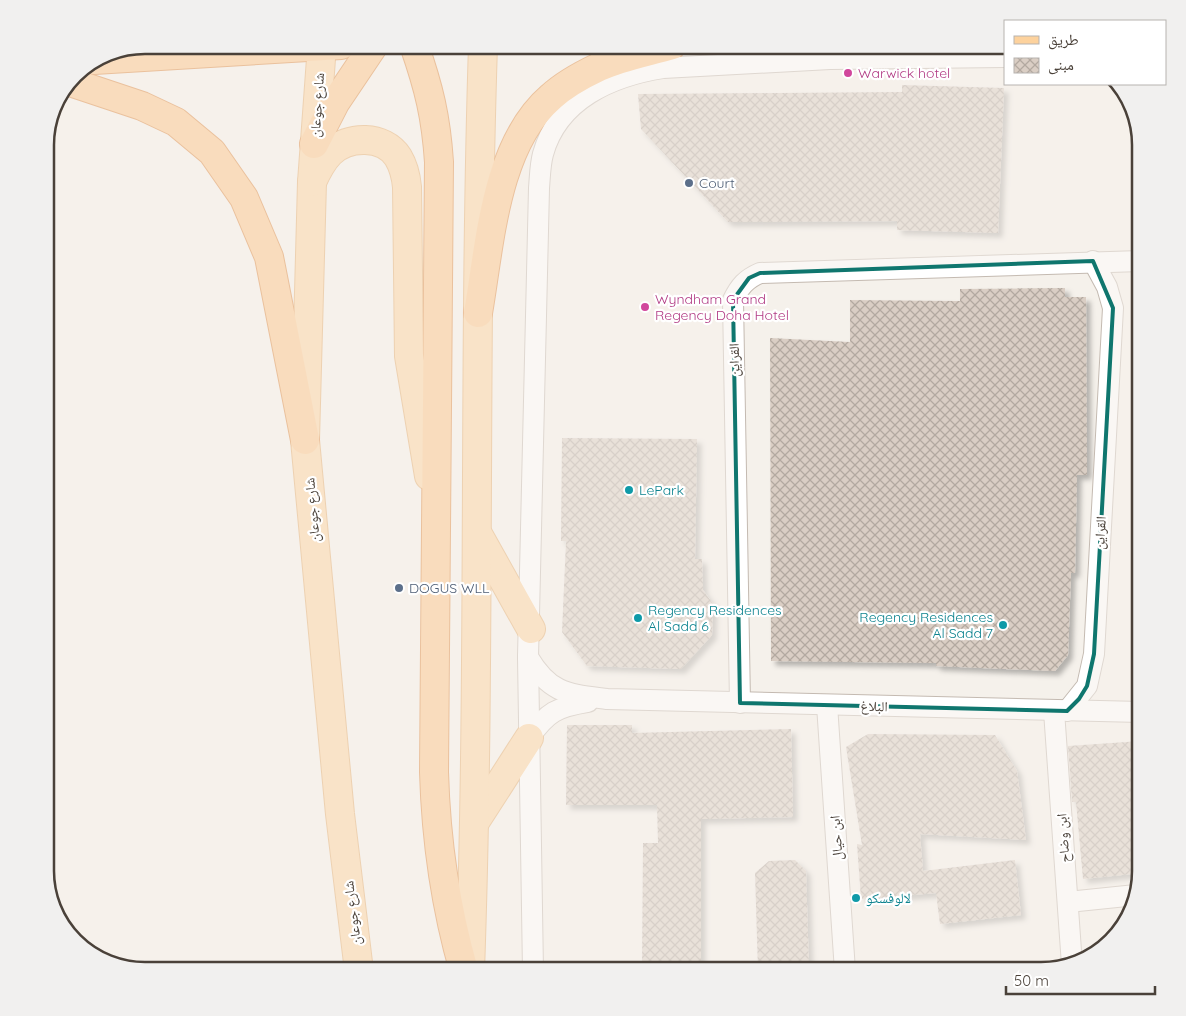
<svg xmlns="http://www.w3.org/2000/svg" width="1186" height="1016" font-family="Quicksand,'Noto Naskh Arabic',sans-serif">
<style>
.building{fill:url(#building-cross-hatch);filter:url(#shadow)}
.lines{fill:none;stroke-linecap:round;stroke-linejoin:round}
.minor-casing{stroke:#c4bab1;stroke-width:22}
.primary-casing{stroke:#e3ac6c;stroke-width:30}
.trunk-casing{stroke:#dc883f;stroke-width:30}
.minor{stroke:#fff;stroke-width:20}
.primary{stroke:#fdd29d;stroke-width:28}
.trunk{stroke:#fcc486;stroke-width:28}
.marked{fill:none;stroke:#0f766e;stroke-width:4;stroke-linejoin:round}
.hotel-dot{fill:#d1479c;stroke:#fff;stroke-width:2}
.service-dot{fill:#5c6f8a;stroke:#fff;stroke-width:2}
.culture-dot{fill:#0f9aa8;stroke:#fff;stroke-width:2}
.labels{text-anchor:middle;stroke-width:4.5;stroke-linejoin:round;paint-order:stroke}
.hotel-label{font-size:14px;fill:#b23c85;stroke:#fff;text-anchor:start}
.street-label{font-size:14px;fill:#4a4139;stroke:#fff}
.service-label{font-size:14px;fill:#4e5e75;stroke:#fff;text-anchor:start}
.culture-label{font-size:14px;fill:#0d838f;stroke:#fff;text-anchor:start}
.rim{fill:none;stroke:#4a4139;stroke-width:2.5}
</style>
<defs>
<pattern id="building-cross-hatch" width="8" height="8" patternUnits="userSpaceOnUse" patternTransform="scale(1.25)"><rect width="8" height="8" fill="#dacec4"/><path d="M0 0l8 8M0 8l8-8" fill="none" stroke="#b3a9a0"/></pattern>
<filter id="shadow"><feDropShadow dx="4.5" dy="4.5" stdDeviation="2.5" flood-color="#0004"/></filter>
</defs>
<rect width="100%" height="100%" fill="#f5f1eb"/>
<!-- building -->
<g class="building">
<polygon points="902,85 1004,88 998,233 897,230 897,221 728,222 641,129 638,94 902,92"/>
<polygon points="1065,288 1065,297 1086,297 1087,475 1077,475 1075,573 1071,573 1068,655 1055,671 936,666 936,663 771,661 770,338 850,342 850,300 960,301 960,289"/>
<polygon points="562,438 697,439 695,559 702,559 703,590 713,604 712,635 681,669 587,666 562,632 566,541 561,541"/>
<polygon points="567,725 632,725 632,733 791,729 793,817 701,819 701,969 642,969 643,843 658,843 657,805 566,805"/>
<polygon points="868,734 995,735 1017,771 1026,840 920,834 923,871 1015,860 1021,915 940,924 936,893 861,899 857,844 862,845 846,747"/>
<polygon points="1141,741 1141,798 1136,798 1141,873 1083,879 1076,802 1072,802 1068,746"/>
<polygon points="795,860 806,871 809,971 758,971 755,873 769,861"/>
</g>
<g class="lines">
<!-- minor casing -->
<g class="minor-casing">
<g id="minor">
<path d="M528 657C550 694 568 694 607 699L1141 712"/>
<path d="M740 703 733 300C740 286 746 279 760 273L1141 261"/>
<polyline points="827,705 845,971"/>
<polyline points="1054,711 1072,965"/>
<polyline points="1067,711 1087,686 1094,654 1113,308 1107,287 1093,261"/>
<path d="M529 738C547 712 557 707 588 702"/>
<polyline points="1068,902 1136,895"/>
<path d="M533 971 528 657 539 188C540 177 540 165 543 154 558 99 612 76 663 68L830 59 1005 57"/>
</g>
</g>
<!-- primary casing -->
<g class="primary-casing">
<g id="primary">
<polyline points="322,45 312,182 305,440 340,814 359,971"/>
<path d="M312 182C317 171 322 161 330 153 348 135 384 135 398 157 404 167 406 176 407 187L409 356 429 476"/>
<polyline points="479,536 531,629"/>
<polyline points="475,822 529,738"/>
<path d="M470 971C481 662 473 354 483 45"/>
</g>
</g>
<!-- trunk casing -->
<g class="trunk-casing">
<g id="trunk">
<path d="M414 45C429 88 436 117 439 162L434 772C436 841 445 905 464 971"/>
<polyline points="94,60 341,45"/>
<polyline points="70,82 142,106 176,122 212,152 244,198 269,257 305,440"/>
<polyline points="314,144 335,103 374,45"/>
<path d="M478 313C490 244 495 145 551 97 565 84 582 75 599 67 621 57 648 52 672 45"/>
</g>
</g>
<!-- minor -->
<use href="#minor" class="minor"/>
<!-- primary -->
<use href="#primary" class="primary"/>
<!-- trunk -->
<use href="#trunk" class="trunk"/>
</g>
<!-- marked area -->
<path d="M0 0H1186V1016H0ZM1093 261 1113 308 1094 654 1087 686 1079 699 1067 711 740 703 733 300 749 278 760 273Z" fill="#f5f1eb" fill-opacity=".55" fill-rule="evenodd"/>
<path class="marked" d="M1093 261 1113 308 1094 654 1087 686 1079 699 1067 711 740 703 733 300 749 278 760 273Z"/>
<!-- markers -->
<g class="hotel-dot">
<circle cx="848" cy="73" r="5"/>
<circle cx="645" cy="307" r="5"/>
</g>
<g class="service-dot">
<circle cx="689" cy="183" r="5"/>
<circle cx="399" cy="588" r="5"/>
</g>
<g class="culture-dot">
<circle cx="629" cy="490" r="5"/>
<circle cx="638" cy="618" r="5"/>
<circle cx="1003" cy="625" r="5"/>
<circle cx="856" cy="898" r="5"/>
</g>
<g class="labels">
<!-- hotel labels -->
<g class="hotel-label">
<text x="858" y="78">Warwick hotel</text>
<text x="655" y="304">Wyndham Grand<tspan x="655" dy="16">Regency Doha Hotel</tspan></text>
</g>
<!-- street labels -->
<g class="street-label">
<text transform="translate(317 105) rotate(-86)" y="5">شارع جوعان</text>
<text transform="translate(734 360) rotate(-91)" y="5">القراين</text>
<text transform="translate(312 510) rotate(-95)" y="5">شارع جوعان</text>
<text transform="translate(1100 533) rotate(-87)" y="5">القراين</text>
<text transform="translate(874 706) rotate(2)" y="5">البلاغ</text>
<text transform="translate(836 838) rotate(-94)" y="5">ابن حيال</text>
<text transform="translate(1063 838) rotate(-94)" y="5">ابن وضاح</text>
<text transform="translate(352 913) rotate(-97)" y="5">شارع جوعان</text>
</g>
<!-- service labels -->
<g class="service-label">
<text x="699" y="188">Court</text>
<text x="409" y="593">DOGUS WLL</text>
</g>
<!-- culture labels -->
<g class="culture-label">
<text x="639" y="495">LePark</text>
<text x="648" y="615">Regency Residences<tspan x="648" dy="16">Al Sadd 6</tspan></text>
<text x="993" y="622" text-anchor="end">Regency Residences<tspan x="993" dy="16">Al Sadd 7</tspan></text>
<text x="866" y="903">لالوفسكو</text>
</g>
</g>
<!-- crop -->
<path d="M0 0H1186V1016H0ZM145 54H1041A91 91 0 0 1 1132 145V871A91 91 0 0 1 1041 962H145A91 91 0 0 1 54 871V145A91 91 0 0 1 145 54Z" fill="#f1f0ef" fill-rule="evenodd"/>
<path class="rim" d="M145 54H1041A91 91 0 0 1 1132 145V871A91 91 0 0 1 1041 962H145A91 91 0 0 1 54 871V145A91 91 0 0 1 145 54Z"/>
<!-- legend -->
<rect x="1004" y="20" width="162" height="65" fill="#ffffff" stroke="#b7b3b0"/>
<rect x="1014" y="36" width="25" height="8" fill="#fdd29d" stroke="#b7b3b0"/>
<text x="1048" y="45" font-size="15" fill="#4a4139">طريق</text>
<rect x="1014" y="58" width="25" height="15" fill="url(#building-cross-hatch)" stroke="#b7b3b0"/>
<text x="1048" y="70" font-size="15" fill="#4a4139">مبنى</text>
<!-- scale -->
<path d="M1006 986v8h149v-8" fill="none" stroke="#4a4139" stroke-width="2.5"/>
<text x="1014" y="986" font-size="15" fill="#4a4139" stroke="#ffffff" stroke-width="4" paint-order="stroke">50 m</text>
</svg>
